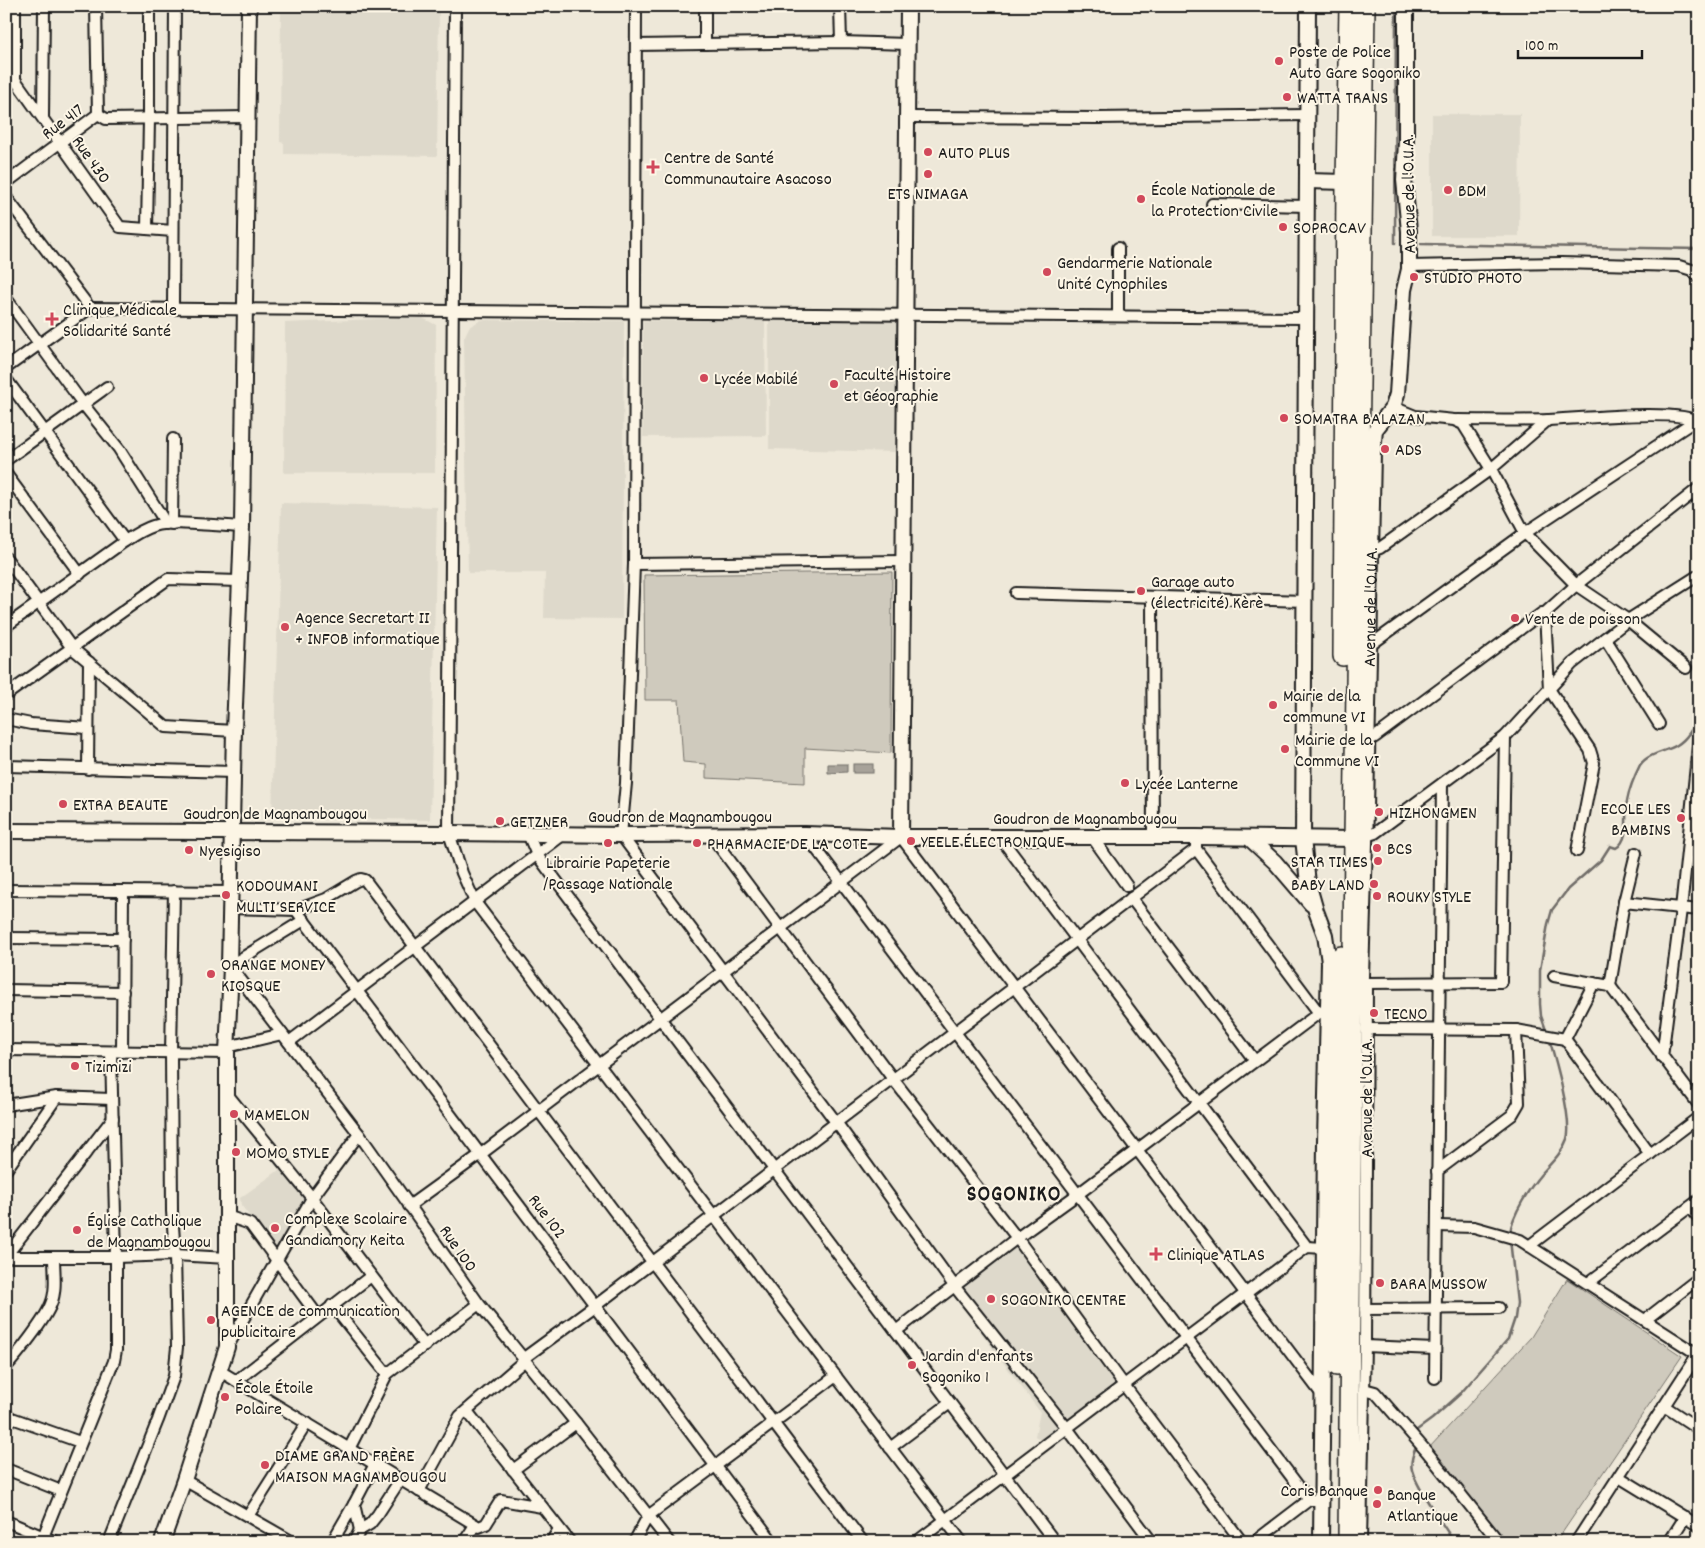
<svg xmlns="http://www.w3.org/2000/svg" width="1705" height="1548" font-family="Dekko,sans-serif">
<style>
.built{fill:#ded9cb}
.green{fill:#cfcabd;stroke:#76736c}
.water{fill:#a7a299;stroke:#6f6c67}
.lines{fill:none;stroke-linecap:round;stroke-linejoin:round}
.stream{stroke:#6f6c67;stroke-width:2.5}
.street-casing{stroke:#1c1c1c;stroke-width:14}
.secondary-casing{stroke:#1c1c1c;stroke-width:18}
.highway-casing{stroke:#1c1c1c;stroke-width:22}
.street{stroke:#fcf5e5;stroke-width:10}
.secondary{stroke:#fcf5e5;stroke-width:14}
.highway{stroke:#fcf5e5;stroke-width:19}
.poi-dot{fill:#d1495b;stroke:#fcf5e5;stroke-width:2}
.labels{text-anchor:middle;stroke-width:4;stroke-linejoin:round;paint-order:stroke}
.poi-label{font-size:18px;fill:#1c1c1c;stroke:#fcf5e5;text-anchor:start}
.street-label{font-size:18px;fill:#1c1c1c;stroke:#fcf5e5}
.district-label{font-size:22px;font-weight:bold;letter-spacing:1px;fill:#1c1c1c;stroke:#fcf5e5}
</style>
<rect width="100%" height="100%" fill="#eee8d9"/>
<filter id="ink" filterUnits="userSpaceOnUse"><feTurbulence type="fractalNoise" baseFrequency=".02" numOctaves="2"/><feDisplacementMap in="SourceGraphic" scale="10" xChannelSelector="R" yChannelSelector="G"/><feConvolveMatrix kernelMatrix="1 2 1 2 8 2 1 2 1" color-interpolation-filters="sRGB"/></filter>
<g filter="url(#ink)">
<!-- built -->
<g class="built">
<polygon points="281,6 439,6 437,156 284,154 284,143 280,142"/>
<polygon points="1432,114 1520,114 1519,236 1432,236"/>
<polygon points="421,317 436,325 435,473 284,473 285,323"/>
<polygon points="900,318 898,452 769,449 769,319"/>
<polygon points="765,319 766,436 643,437 643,321"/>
<polygon points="481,320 624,321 622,619 544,618 545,573 468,573 464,338 469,327"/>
<polygon points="281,503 437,507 430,820 272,817"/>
<polygon points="282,1168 307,1199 276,1251 241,1205 240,1198"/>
<polygon points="1016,1242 1119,1385 1042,1441 1035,1436 1040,1412 951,1292"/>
</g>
<!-- green -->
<g class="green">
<polygon points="892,572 891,753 805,748 805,783 706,778 706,764 683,762 679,700 645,700 644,575"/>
<polygon points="1567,1279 1682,1356 1556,1542 1507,1542 1429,1448 1531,1337"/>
</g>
<!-- water -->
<g class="water">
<polygon points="828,764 847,764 847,772 828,773"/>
<rect x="853" y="764" width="20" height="9"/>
</g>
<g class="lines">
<!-- stream -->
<g class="stream">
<polyline points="1395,243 1396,6"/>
<polyline points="1421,244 1699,249"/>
<path d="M1547 1033 1541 1016 1540 1004V970L1548 924 1552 910 1568 889 1601 860 1610 846 1616 848C1631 839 1624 815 1627 801 1629 790 1635 775 1640 765 1648 753 1666 752 1677 745 1688 738 1695 725 1699 714"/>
<path d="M1510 1233C1512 1215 1530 1187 1542 1173 1552 1162 1562 1153 1567 1139 1573 1121 1555 1058 1549 1038"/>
<polyline points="1417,1430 1432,1419 1460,1394 1508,1339 1515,1318 1517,1303 1510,1239"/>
<path d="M1416 1447C1413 1454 1410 1463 1412 1470 1417 1489 1443 1524 1454 1542"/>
</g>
<!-- street casing -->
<g class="street-casing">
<g id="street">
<polyline points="15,6 15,80"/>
<polyline points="455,6 449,833 462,873 475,902 962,1542"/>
<polyline points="636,6 634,564 626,783 621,835 836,1122 955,1287 1067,1428 1152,1542"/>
<polyline points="840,6 841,42"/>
<polyline points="705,44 705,6"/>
<polyline points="636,45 841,42 908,44"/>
<polyline points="6,67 120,227 173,231"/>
<polyline points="98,114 106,119 248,117"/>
<polyline points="907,117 1098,118 1307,115"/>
<polyline points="43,118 44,6"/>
<polyline points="6,183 98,114 96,6"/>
<polyline points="6,197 90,308"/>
<polyline points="1212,204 1307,206"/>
<polyline points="147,229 149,119 149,6"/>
<polyline points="1118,248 1118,316"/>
<polyline points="1409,266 1561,263 1679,266 1692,270 1699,278"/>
<polyline points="6,298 83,404 119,449 162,517 165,524"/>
<polyline points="173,308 175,6"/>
<polyline points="6,368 90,308 1306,318"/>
<polyline points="6,379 125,541"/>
<polyline points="1393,407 1415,416 1454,420 1463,424 1491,469 1525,533 1576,585 1628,620 1686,668"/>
<path d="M1457 420C1488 420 1519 421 1549 420 1575 419 1683 408 1698 422"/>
<polyline points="6,460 107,387"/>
<polyline points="6,474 80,574"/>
<polyline points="172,524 173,439"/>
<polyline points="1371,551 1380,548 1491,469 1548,420"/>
<polyline points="6,558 72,648 166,727 234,731"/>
<polyline points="634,564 904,561"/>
<polyline points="1016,593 1305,601"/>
<polyline points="1152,597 1153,837"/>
<path d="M6 626 125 541C134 535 143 529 153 526 174 520 218 526 242 527"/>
<polyline points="1605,638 1659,724"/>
<polyline points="1369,646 1525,533 1696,420 1699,416"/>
<polyline points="6,695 168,579 240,581"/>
<polyline points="6,719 31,724 88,728"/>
<polyline points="1367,741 1375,737 1542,613 1545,613"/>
<polyline points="6,766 234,772"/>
<polyline points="88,769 89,662"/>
<polyline points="528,834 537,855 1055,1542"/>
<polyline points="710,834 893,1079 1017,1238 1124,1385 1242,1542"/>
<polyline points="805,834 1309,1500"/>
<polyline points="1000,837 1307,1247"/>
<polyline points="1092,837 1127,886"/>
<polyline points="1360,838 1375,833 1505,737 1572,664 1628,620 1699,575"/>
<polyline points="1196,843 1196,849 1319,1013"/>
<polyline points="1577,851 1594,763 1590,750 1549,689 1545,613 1576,585 1699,488"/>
<polyline points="6,890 231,892"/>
<polyline points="1131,898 1255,1061"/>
<polyline points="1624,902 1699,910"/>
<polyline points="231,908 296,910 326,899 356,881 361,879 365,880 863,1542"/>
<polyline points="296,910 773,1542"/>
<polyline points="6,938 123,939"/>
<polyline points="229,966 304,920"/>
<polyline points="231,967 359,1134 479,1304 576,1423 669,1542"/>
<polyline points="1554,976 1610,986 1699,1105"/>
<polyline points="1360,980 1365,983 1367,988 1365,1344 1361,1542"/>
<polyline points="1365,983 1501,982 1505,737"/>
<polyline points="1610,986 1624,902 1636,853"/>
<polyline points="6,990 123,992"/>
<polyline points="1366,1029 1516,1030 1565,1039 1650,1154"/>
<polyline points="1565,1039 1594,983"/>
<polyline points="289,1042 564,834"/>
<polyline points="227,1047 282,1034"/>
<polyline points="6,1050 227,1053"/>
<polyline points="122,1052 123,891"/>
<polyline points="1662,1057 1681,909 1699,737"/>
<polyline points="227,1094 312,1198 425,1346"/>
<polyline points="6,1105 57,1097 111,1099"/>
<polyline points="6,1170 57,1097"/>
<polyline points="1437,1171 1512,1115 1519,1103 1516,1030"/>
<polyline points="409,1206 481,1154 901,837 1323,1396"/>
<polyline points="1690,1207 1699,1218"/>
<polyline points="227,1216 250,1224 318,1316"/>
<polyline points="1437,1226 1474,1227 1520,1240 1699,1355"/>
<polyline points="1529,1246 1699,1117"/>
<polyline points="6,1256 113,1118"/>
<polyline points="6,1257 116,1257 175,1255 227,1258"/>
<polyline points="1588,1283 1699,1200"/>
<polyline points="332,1305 387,1374"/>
<polyline points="1365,1309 1499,1308"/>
<polyline points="1645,1320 1699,1278"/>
<polyline points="896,1331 1017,1238 1078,1194 1319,1013 1333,1010"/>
<polyline points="228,1346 312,1198 359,1134"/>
<polyline points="1365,1346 1435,1349"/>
<polyline points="524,1358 595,1306 1196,849"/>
<path d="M6 1367C18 1354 45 1320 51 1304 57 1290 54 1272 54 1257"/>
<polyline points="220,1371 479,1527 486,1524 501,1500 542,1507"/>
<polyline points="1435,1378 1442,784"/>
<polyline points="236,1381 371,1276"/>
<polyline points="1364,1389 1375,1392 1427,1452 1499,1542"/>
<polyline points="1664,1406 1699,1429"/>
<polyline points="467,1411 570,1542"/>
<polyline points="6,1414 12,1418 80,1442"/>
<polyline points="890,1448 950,1403"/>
<polyline points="349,1449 387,1374 479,1304"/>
<polyline points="6,1469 61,1491"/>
<polyline points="513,1470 576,1423"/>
<polyline points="1619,1477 1699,1526"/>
<polyline points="184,1480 293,1542"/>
<polyline points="419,1491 460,1416 525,1360"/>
<polyline points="248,1516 307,1423"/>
<polyline points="6,1521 56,1542"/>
<polyline points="360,1530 354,1504 375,1464"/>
<polyline points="41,1542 114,1361 116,1350 116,1257 111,1052"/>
<polyline points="109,1542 158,1420 174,1376 177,1347 175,1255 172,1211 171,1052 174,891"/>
<polyline points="332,1542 354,1504"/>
<polyline points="354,1542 360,1530 370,1524 378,1514 400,1480"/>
<polyline points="464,1542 475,1525"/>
<polyline points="551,1542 559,1529"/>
<polyline points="634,1542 648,1516 836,1376"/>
<polyline points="916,1542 1307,1247 1324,1248"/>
<polyline points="1254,1542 1309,1500 1316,1500"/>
<polyline points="1576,1542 1699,1352"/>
<polyline points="1669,1542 1685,1517"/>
</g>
</g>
<!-- secondary casing -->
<g class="secondary-casing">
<g id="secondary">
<polyline points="1308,6 1303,839 1308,883 1316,911 1325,935 1329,962 1325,1141 1321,1542"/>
<polyline points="1307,181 1346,182"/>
<polyline points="6,831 449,833 621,835 805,834 901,837 1196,837 1354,839"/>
<polyline points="901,837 908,6"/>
<polyline points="1249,838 1275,862 1311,904"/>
<path id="s1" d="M1361 977 1366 809 1373 452 1375 430 1393 407 1397 394 1404 290 1409 269V231L1404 180 1406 141V6"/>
<polyline points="162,1542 184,1480 227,1347 227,1053 231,967 229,966 234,731 242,527 249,6"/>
</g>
</g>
<!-- highway casing -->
<g class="highway-casing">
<g id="highway">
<polyline points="1343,656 1346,182 1349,6"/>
<polyline points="1337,1366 1339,1008 1341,956"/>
<polyline points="1348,1542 1354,839 1365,6"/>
</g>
</g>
<!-- street -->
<use href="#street" class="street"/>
<!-- secondary -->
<use href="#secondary" class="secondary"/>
<!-- highway -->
<use href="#highway" class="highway"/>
</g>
</g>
<!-- markers -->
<g class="poi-dot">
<circle cx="1279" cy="61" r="5"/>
<circle cx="1287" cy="97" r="5"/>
<circle cx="928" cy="152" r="5"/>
<path d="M650.5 159.5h5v5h5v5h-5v5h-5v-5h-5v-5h5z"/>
<circle cx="928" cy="174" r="5"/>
<circle cx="1448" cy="190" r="5"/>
<circle cx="1141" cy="199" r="5"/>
<circle cx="1283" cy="227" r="5"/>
<circle cx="1047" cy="272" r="5"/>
<circle cx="1414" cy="277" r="5"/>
<path d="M49.5 311.5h5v5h5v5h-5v5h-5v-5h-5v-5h5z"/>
<circle cx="704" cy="378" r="5"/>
<circle cx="834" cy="384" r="5"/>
<circle cx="1284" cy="418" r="5"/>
<circle cx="1385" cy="449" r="5"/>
<circle cx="1141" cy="591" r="5"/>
<circle cx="1515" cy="618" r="5"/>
<circle cx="285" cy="627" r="5"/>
<circle cx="1273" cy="705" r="5"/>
<circle cx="1285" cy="749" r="5"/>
<circle cx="1125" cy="783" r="5"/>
<circle cx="63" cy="804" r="5"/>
<circle cx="1379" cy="812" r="5"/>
<circle cx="1681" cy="818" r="5"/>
<circle cx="500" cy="821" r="5"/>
<circle cx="911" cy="841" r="5"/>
<circle cx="608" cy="843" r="5"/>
<circle cx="697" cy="843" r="5"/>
<circle cx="1377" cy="848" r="5"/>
<circle cx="189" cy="850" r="5"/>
<circle cx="1378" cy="861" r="5"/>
<circle cx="1374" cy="884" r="5"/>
<circle cx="226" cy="895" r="5"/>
<circle cx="1377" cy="896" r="5"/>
<circle cx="211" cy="974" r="5"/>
<circle cx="1374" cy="1013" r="5"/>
<circle cx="75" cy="1066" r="5"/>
<circle cx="234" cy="1114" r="5"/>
<circle cx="236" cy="1152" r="5"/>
<circle cx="275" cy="1228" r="5"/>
<circle cx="77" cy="1230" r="5"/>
<path d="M1153.5 1246.5h5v5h5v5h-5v5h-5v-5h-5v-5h5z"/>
<circle cx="1380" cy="1283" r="5"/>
<circle cx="991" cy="1299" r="5"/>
<circle cx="211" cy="1320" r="5"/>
<circle cx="912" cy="1365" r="5"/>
<circle cx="225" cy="1397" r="5"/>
<circle cx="265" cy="1465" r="5"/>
<circle cx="1378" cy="1490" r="5"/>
<circle cx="1377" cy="1504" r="5"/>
</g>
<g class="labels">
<!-- poi labels -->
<g class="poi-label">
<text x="1289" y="57">Poste de Police<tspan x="1289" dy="21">Auto Gare Sogoniko</tspan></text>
<text x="1297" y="103">WATTA TRANS</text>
<text x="938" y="158">AUTO PLUS</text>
<text x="664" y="163">Centre de Santé<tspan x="664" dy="21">Communautaire Asacoso</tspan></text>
<text x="1151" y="195">École Nationale de<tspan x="1151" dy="21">la Protection Civile</tspan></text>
<text x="1458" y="196">BDM</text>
<text x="928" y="199" text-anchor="middle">ETS NIMAGA</text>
<text x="1293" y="233">SOPROCAV</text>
<text x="1057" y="268">Gendarmerie Nationale<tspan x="1057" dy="21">Unité Cynophiles</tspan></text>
<text x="1424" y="283">STUDIO PHOTO</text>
<text x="63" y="315">Clinique Médicale<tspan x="63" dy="21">Solidarité Santé</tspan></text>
<text x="844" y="380">Faculté Histoire<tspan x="844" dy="21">et Géographie</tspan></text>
<text x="714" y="384">Lycée Mabilé</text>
<text x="1294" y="424">SOMATRA BALAZAN</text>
<text x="1395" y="455">ADS</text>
<text x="1151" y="587">Garage auto<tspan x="1151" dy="21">(électricité) Kèrè</tspan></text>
<text x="295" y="623">Agence Secretart II<tspan x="295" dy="21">+ INFOB informatique</tspan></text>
<text x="1525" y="624">Vente de poisson</text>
<text x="1283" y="701">Mairie de la<tspan x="1283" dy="21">commune VI</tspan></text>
<text x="1295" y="745">Mairie de la<tspan x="1295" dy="21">Commune VI</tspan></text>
<text x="1135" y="789">Lycée Lanterne</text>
<text x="73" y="810">EXTRA BEAUTE</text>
<text x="1671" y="814" text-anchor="end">ECOLE LES<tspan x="1671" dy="21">BAMBINS</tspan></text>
<text x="1389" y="818">HIZHONGMEN</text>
<text x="510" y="827">GETZNER</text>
<text x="921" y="847">YEELE ÉLECTRONIQUE</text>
<text x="707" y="849">PHARMACIE DE LA COTE</text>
<text x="1387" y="854">BCS</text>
<text x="199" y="856">Nyesigiso</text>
<text x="1368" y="867" text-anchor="end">STAR TIMES</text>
<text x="608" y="868" text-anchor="middle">Librairie Papeterie<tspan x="608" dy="21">/Passage Nationale</tspan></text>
<text x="1364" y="890" text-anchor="end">BABY LAND</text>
<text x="236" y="891">KODOUMANI<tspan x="236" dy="21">MULTI SERVICE</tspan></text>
<text x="1387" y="902">ROUKY STYLE</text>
<text x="221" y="970">ORANGE MONEY<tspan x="221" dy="21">KIOSQUE</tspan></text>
<text x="1384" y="1019">TECNO</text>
<text x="85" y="1072">Tizimizi</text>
<text x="244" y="1120">MAMELON</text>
<text x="246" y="1158">MOMO STYLE</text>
<text x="285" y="1224">Complexe Scolaire<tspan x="285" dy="21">Gandiamory Keita</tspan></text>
<text x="87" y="1226">Église Catholique<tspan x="87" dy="21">de Magnambougou</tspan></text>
<text x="1167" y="1260">Clinique ATLAS</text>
<text x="1390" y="1289">BARA MUSSOW</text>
<text x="1001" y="1305">SOGONIKO CENTRE</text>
<text x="221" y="1316">AGENCE de communication<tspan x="221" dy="21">publicitaire</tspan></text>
<text x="922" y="1361">Jardin d'enfants<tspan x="922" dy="21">Sogoniko 1</tspan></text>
<text x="235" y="1393">École Étoile<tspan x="235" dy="21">Polaire</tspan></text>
<text x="275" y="1461">DIAME GRAND FRÈRE<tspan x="275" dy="21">MAISON MAGNAMBOUGOU</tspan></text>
<text x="1368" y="1496" text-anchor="end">Coris Banque</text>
<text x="1387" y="1500">Banque<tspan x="1387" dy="21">Atlantique</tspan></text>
</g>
<!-- street labels -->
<g class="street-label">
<text transform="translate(62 121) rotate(-37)" y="6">Rue 417</text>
<text transform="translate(92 159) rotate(55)" y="6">Rue 430</text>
<text transform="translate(1408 194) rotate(-91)" y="6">Avenue de l'O.U.A.</text>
<text dy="6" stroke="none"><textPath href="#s1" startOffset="370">Avenue de l'O.U.A.</textPath></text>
<text x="275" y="819">Goudron de Magnambougou</text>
<text x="680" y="822">Goudron de Magnambougou</text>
<text x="1085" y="824">Goudron de Magnambougou</text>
<text transform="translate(1366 1098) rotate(-90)" y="6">Avenue de l'O.U.A.</text>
<text transform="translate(548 1216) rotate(53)" y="6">Rue 102</text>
<text transform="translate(459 1248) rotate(55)" y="6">Rue 100</text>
</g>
<!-- district labels -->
<g class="district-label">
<text x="1014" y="1200">SOGONIKO</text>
</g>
</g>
<!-- margin -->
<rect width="1705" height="1548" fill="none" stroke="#fcf5e5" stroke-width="25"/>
<rect x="12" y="12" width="1680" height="1523" fill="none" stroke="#1c1c1c" stroke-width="2" filter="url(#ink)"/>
<!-- scale -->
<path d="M1518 50v8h124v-8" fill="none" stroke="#1c1c1c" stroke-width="2.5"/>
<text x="1525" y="50" font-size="15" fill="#1c1c1c" stroke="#fcf5e5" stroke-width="4" paint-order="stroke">100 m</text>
</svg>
